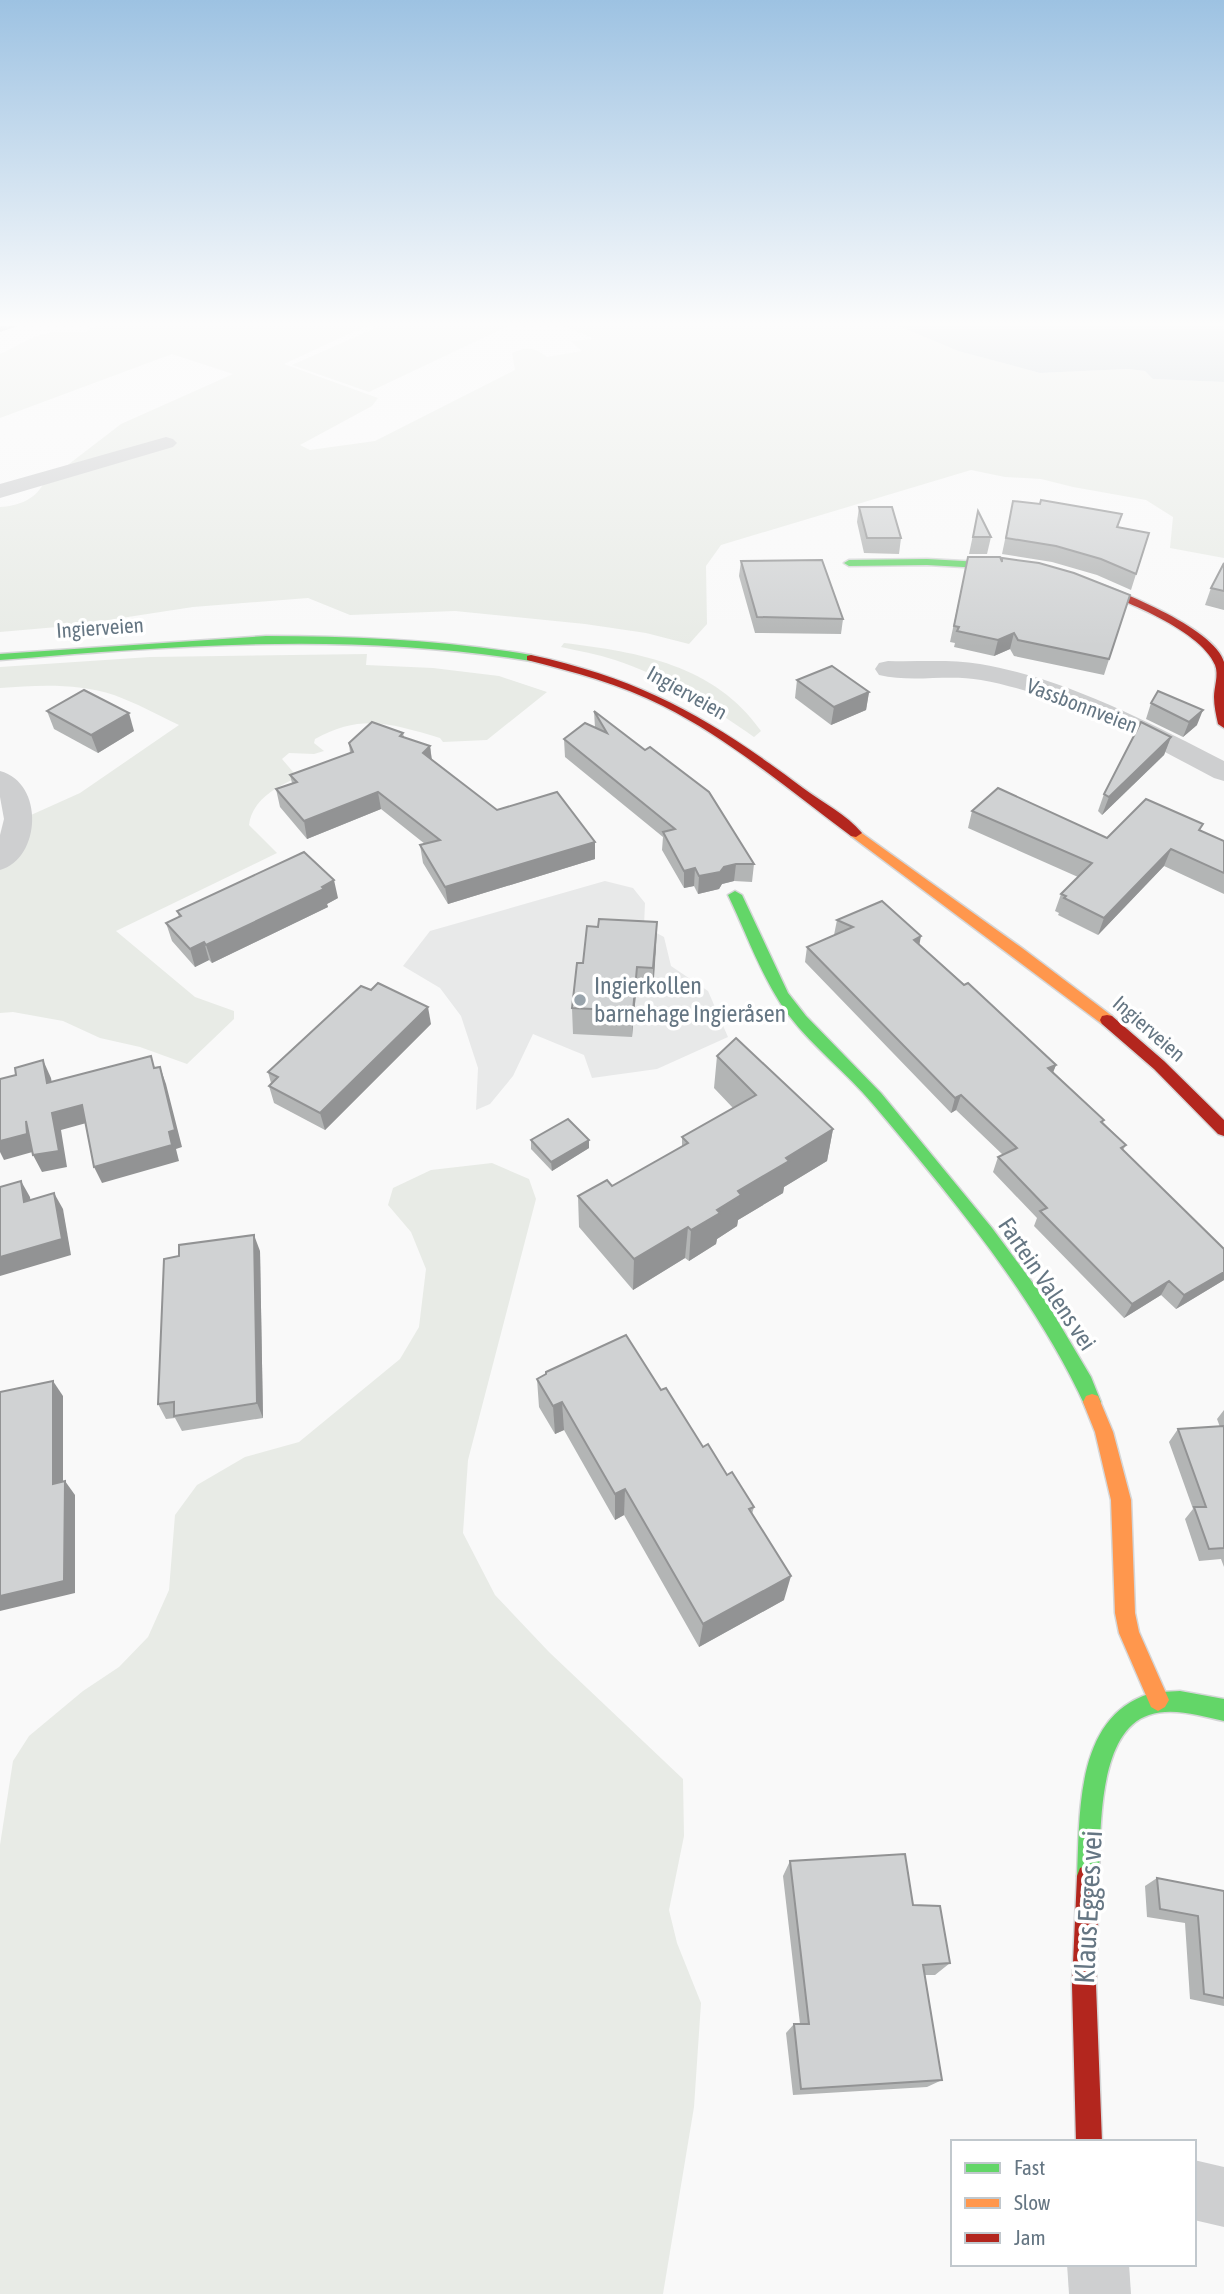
<svg xmlns="http://www.w3.org/2000/svg" width="1224" height="2294" font-family="'Asap Condensed',sans-serif">
<style>
.built{fill:#e8e9e9}
.green{fill:#e8ebe6}
.water{fill:#ced6d9}
.lines{fill:none;stroke-linecap:round;stroke-linejoin:round}
.fast-casing{stroke:#d5d6d7;stroke-width:3}
.slow-casing{stroke:#d5d6d7;stroke-width:3}
.jam-casing{stroke:#d5d6d7;stroke-width:3}
.street{fill:#cecfd0;fill-rule:evenodd}
.fast{fill:#63d668;fill-rule:evenodd}
.slow{fill:#ff974d;fill-rule:evenodd}
.jam{fill:#b3261e;fill-rule:evenodd}
.wall{fill:#b3b5b5}
.shaded-wall{fill:#929394}
.building{fill:#d0d2d3;stroke:#929394;stroke-width:2}
.poi-dot{fill:#99a4ac;stroke:#fff;stroke-width:2.5}
.labels{text-anchor:middle;stroke-width:7;stroke-linejoin:round;paint-order:stroke}
.far-street-label{font-size:21px;fill:#657683;stroke:#fff}
.poi-label{font-size:24px;fill:#657683;stroke:#fff;text-anchor:start}
.street-label{font-size:24px;fill:#657683;stroke:#fff}
.near-street-label{font-size:28px;fill:#657683;stroke:#fff}
</style>
<rect width="100%" height="100%" fill="#f9f9f9"/>
<!-- built -->
<polygon class="built" points="605,881 633,888 645,903 644,926 664,937 671,966 708,991 728,1037 657,1069 592,1078 584,1055 533,1034 513,1076 490,1104 476,1110 478,1068 461,1016 440,988 403,966 430,931"/>
<!-- green -->
<g class="green">
<path d="M94 326H366L284 364 378 398 372 406 300 445 310 450 375 441 515 370 512 353C527 346 534 347 547 357L582 351 571 341 595 339 564 326H899L958 351 1040 373 1128 369 1145 371 1154 379 1224 382V558L1170 548 1173 517 1146 500 1073 487 1041 479 1005 477 971 470 721 545 706 566 707 624 689 644 646 633 585 624 455 611 350 615 308 598 193 607 69 626 0 632V507C17 506 35 500 43 484L121 424 233 374 172 354 0 418V354C21 345 32 334 57 332 71 330 83 338 94 326Z"/>
<polygon points="380,326 508,326 369,392 292,365"/>
<path d="M564 643C639 652 715 665 761 731L754 737C711 707 665 676 615 660 597 654 579 651 561 647Z"/>
<path d="M367 654 366 665 433 668 499 676 547 692 487 740 443 742 440 738C392 724 362 713 315 739L314 743 324 751 314 754 289 753 282 759 294 773V779C274 788 252 801 249 825L277 853 116 931 195 997 234 1011V1019L187 1064 140 1047 100 1038 63 1021 13 1012 0 1013V870L31 815 80 793 179 725C158 715 136 703 114 695 77 683 38 685 0 688V667L150 657Z"/>
<polygon points="492,1163 529,1179 536,1199 468,1460 463,1533 495,1595 549,1652 683,1779 684,1836 669,1910 677,1943 701,2003 694,2107 663,2294 0,2294 0,1845 13,1761 29,1736 83,1691 119,1667 148,1637 169,1590 175,1515 197,1485 245,1457 299,1442 400,1359 419,1327 426,1269 411,1232 388,1205 393,1188 431,1170"/>
</g>
<!-- water -->
<polygon class="water" points="899,326 1224,326 1224,382 1153,379 1145,371 1128,369 1040,373 958,351"/>
<g class="lines">
<!-- fast casing -->
<g class="fast-casing">
<g id="fast">
<polygon points="927,559 1019,564 1024,567 1019,570 927,565 849,566 844,563 849,560"/>
<path d="M266 636C356 636 443 640 531 655L537 658 531 661C350 632 182 645 0 660V654Z"/>
<path d="M735 891 742 895 788 993 806 1016 881 1093 992 1228 1044 1298 1091 1377 1101 1402 1098 1408 1092 1410 1086 1408C1034 1295 952 1198 872 1103 842 1067 800 1038 776 996 757 965 744 928 728 895Z"/>
<path d="M1180 1691 1224 1699V1721C1200 1716 1173 1707 1149 1715 1097 1732 1101 1832 1099 1876L1096 1884 1088 1887 1080 1884 1077 1876C1080 1816 1075 1723 1143 1696 1154 1691 1168 1692 1180 1691Z"/>
</g>
</g>
<!-- slow casing -->
<g class="slow-casing">
<g id="slow">
<polygon points="856,829 1022,948 1112,1016 1114,1020 1112,1024 1102,1024 851,836 850,833"/>
<polygon points="1092,1394 1098,1396 1113,1432 1131,1500 1135,1613 1139,1632 1169,1700 1165,1707 1158,1711 1151,1707 1119,1633 1115,1613 1111,1500 1095,1432 1083,1402 1086,1396"/>
</g>
</g>
<!-- jam casing -->
<g class="jam-casing">
<g id="jam">
<path d="M1081 578C1113 587 1215 628 1224 662 1224 676 1224 712 1224 728L1218 724C1216 715 1214 706 1214 697 1214 687 1219 675 1215 665 1200 628 1113 596 1077 583L1076 581Z"/>
<path d="M531 655C645 680 711 719 803 788 822 802 847 815 862 833L856 837 851 836C790 791 731 740 663 706 620 684 574 672 527 660V656Z"/>
<polygon points="1107,1015 1112,1016 1164,1061 1224,1120 1224,1136 1218,1134 1154,1069 1102,1024 1100,1020 1102,1016"/>
<polygon points="1088,1865 1096,1868 1099,1876 1096,1985 1102,2142 1076,2142 1072,1985 1077,1876 1080,1868"/>
</g>
</g>
<!-- street -->
<g class="street">
<polygon points="166,437 173,439 177,443 173,447 0,498 0,484"/>
<path d="M888 661C918 662 950 659 980 664 1067 679 1146 721 1224 761V781L1214 778C1140 739 1064 695 981 680 947 674 912 683 879 675L875 669 879 663Z"/>
<path d="M0 771C45 783 41 859 0 870V835L4 819 0 797Z"/>
<polygon points="1194,2160 1224,2167 1224,2227 1194,2220"/>
<polygon points="1067,2264 1129,2264 1131,2294 1069,2294"/>
</g>
<!-- fast -->
<use href="#fast" class="fast"/>
<!-- slow -->
<use href="#slow" class="slow"/>
<!-- jam -->
<use href="#jam" class="jam"/>
</g>
<!-- wall -->
<g class="wall">
<polygon points="1013,501 1122,514 1118,527 1149,533 1131,590 1097,575 1052,562 1002,554"/>
<polygon points="859,507 901,538 899,554 864,553 857,522"/>
<polygon points="978,511 991,537 987,554 969,554"/>
<polygon points="968,557 1002,562 1130,595 1104,675 1014,656 1010,649 994,656 954,647 955,643 950,642"/>
<polygon points="741,561 843,619 841,634 755,633 739,576"/>
<polygon points="1224,563 1224,610 1205,605 1211,588"/>
<polygon points="797,680 869,692 866,710 831,725 795,698"/>
<polygon points="1151,703 1197,725 1183,737 1146,719"/>
<polygon points="47,711 134,731 98,753 54,729"/>
<polygon points="594,711 754,864 752,882 734,881 722,884 719,889 698,894 694,886 684,888 662,850 663,837 565,757 564,739 595,728"/>
<polygon points="403,733 404,737 430,746 432,760 497,810 595,859 448,904 423,863 420,845 425,844 381,809 307,839 280,807 276,789 292,783 290,775 350,753 349,743"/>
<polygon points="1171,737 1164,755 1102,815 1098,811 1104,794"/>
<polygon points="972,811 1107,838 1201,831 1224,841 1224,894 1164,866 1098,935 1058,915 1059,913 1055,911 1061,894 1078,877 968,828"/>
<polygon points="338,898 327,904 328,907 212,963 209,960 195,967 172,941 166,923 179,917 177,911"/>
<polygon points="837,920 920,945 1056,1065 1053,1072 1126,1145 1123,1150 1224,1249 1224,1280 1176,1309 1161,1295 1124,1318 1034,1226 1037,1218 993,1172 998,1157 1003,1155 956,1110 951,1113 805,962 807,947 834,935"/>
<polygon points="657,922 653,993 636,993 632,1037 573,1034 572,1008 583,963 598,927"/>
<polygon points="431,1024 325,1130 274,1103 269,1086 271,1083 268,1072"/>
<polygon points="717,1056 833,1129 827,1161 784,1187 783,1193 738,1220 737,1226 717,1239 716,1244 689,1261 685,1258 633,1290 579,1227 578,1196 612,1186 682,1147 682,1137 733,1108 714,1088"/>
<polygon points="531,1140 589,1148 552,1171 531,1149"/>
<polygon points="260,1251 263,1418 182,1431 175,1418 166,1419 158,1404"/>
<polygon points="546,1372 661,1390 703,1447 754,1507 752,1514 784,1600 699,1647 624,1515 615,1520 564,1430 555,1434 539,1407 537,1379 546,1374"/>
<polygon points="1224,1410 1224,1567 1221,1559 1199,1561 1185,1519 1193,1509 1169,1442 1178,1429 1220,1427 1217,1419"/>
<polygon points="790,1861 913,1905 950,1963 935,1975 925,1975 942,2080 927,2087 793,2095 786,2033 794,2024 800,2024 783,1876"/>
<polygon points="1157,1878 1224,1891 1224,2006 1190,1999 1185,1923 1147,1917 1145,1886"/>
</g>
<!-- shaded-wall -->
<g class="shaded-wall">
<polygon points="0,326 18,326 0,332"/>
<polygon points="1014,633 1010,649 994,656 998,640"/>
<polygon points="869,692 866,710 831,725 834,707"/>
<polygon points="1203,710 1197,725 1183,737 1189,722"/>
<polygon points="129,713 134,731 98,753 91,735"/>
<polygon points="1171,737 1164,755 1102,815 1109,797"/>
<polygon points="430,746 432,763 423,753"/>
<polygon points="378,792 381,809 307,839 304,821"/>
<polygon points="595,842 595,859 448,904 445,887"/>
<polygon points="1171,849 1164,866 1098,935 1104,918"/>
<polygon points="736,864 734,881 722,884 719,889 698,894 699,876 724,867"/>
<polygon points="695,868 694,886 684,888 684,871"/>
<polygon points="334,880 338,898 327,904 328,907 212,963 206,945"/>
<polygon points="657,922 656,948 653,993 653,968"/>
<polygon points="921,936 918,952 914,940"/>
<polygon points="204,942 209,960 195,967 190,949"/>
<polygon points="637,967 636,993 632,1037 633,1011"/>
<polygon points="428,1007 431,1024 325,1130 320,1113"/>
<polygon points="43,1060 51,1078 55,1101 47,1083"/>
<polygon points="1056,1065 1050,1080 1048,1068"/>
<polygon points="160,1067 166,1084 182,1147 176,1149 179,1161 102,1183 94,1167 169,1132"/>
<polygon points="961,1095 956,1110 951,1113 955,1098"/>
<polygon points="82,1105 90,1122 61,1130 67,1167 42,1172 33,1155 52,1113"/>
<polygon points="26,1121 36,1151 4,1160 0,1152 0,1141"/>
<polygon points="833,1129 827,1161 784,1187 783,1193 738,1220 737,1226 717,1239 716,1244 689,1261 691,1230 738,1191 786,1158"/>
<polygon points="589,1140 589,1148 552,1171 551,1162"/>
<polygon points="21,1181 30,1197 33,1218 24,1202"/>
<polygon points="54,1193 63,1209 71,1255 0,1276 0,1257"/>
<polygon points="688,1227 685,1258 633,1290 634,1259"/>
<polygon points="254,1235 260,1251 263,1418 257,1403"/>
<polygon points="1224,1272 1224,1280 1176,1309 1184,1295"/>
<polygon points="1169,1281 1161,1295 1124,1318 1132,1304"/>
<polygon points="53,1381 63,1396 63,1498 53,1484"/>
<polygon points="562,1402 564,1430 555,1434 553,1406"/>
<polygon points="65,1481 75,1495 75,1593 0,1611 0,1596"/>
<polygon points="625,1489 624,1515 615,1520 615,1494"/>
<polygon points="791,1576 784,1600 699,1647 703,1624"/>
</g>
<!-- building -->
<g class="building">
<polygon points="1041,500 1122,514 1117,527 1149,533 1136,574 1101,559 1056,546 1006,538 1013,501 1040,504"/>
<polygon points="859,507 892,507 901,538 867,538"/>
<polygon points="978,511 991,537 973,537"/>
<polygon points="968,557 1000,557 1002,562 1002,558 1039,563 1074,573 1130,595 1109,659 1018,640 1014,633 998,640 957,631 959,627 954,626"/>
<polygon points="822,560 843,619 757,617 741,561"/>
<polygon points="1224,563 1224,591 1211,588"/>
<polygon points="832,666 869,692 834,707 797,680"/>
<polygon points="84,690 129,713 91,735 47,711"/>
<polygon points="1158,691 1203,710 1189,722 1151,703"/>
<polygon points="594,711 645,750 650,747 709,792 754,864 736,864 724,867 720,872 699,876 695,868 684,871 663,832 675,829 564,739 585,723 607,733"/>
<polygon points="372,722 403,733 400,736 430,746 423,753 497,810 557,792 595,842 445,887 420,845 440,840 378,792 304,821 276,789 297,782 290,775 353,752 349,743"/>
<polygon points="1141,722 1171,737 1109,797 1104,794"/>
<polygon points="998,788 1107,838 1146,799 1203,824 1199,830 1224,841 1224,873 1171,849 1104,918 1064,898 1066,896 1061,894 1092,863 972,811"/>
<polygon points="304,852 334,880 322,887 324,889 206,945 204,942 190,949 166,923 181,916 177,911"/>
<polygon points="882,901 921,936 914,940 964,985 968,983 1056,1065 1048,1068 1104,1120 1101,1122 1126,1145 1121,1148 1224,1249 1224,1272 1184,1295 1169,1281 1132,1304 1040,1211 1047,1208 998,1157 1017,1148 961,1095 955,1098 807,947 853,927 837,920"/>
<polygon points="599,919 657,922 653,968 637,967 633,1011 572,1008 577,963 583,963 587,926 598,927"/>
<polygon points="378,983 428,1007 320,1113 269,1086 278,1077 268,1072 361,986 371,990"/>
<polygon points="736,1038 833,1129 786,1158 789,1161 738,1191 741,1195 717,1210 720,1213 691,1230 688,1227 634,1259 578,1196 607,1180 612,1186 688,1143 682,1137 756,1095 717,1056"/>
<polygon points="151,1056 154,1068 160,1067 175,1130 169,1132 172,1145 94,1167 82,1105 52,1113 59,1151 33,1155 26,1121 27,1134 0,1141 0,1079 16,1075 15,1068 43,1060 47,1083"/>
<polygon points="568,1119 589,1140 551,1162 531,1140"/>
<polygon points="21,1181 24,1202 54,1193 62,1239 0,1257 0,1187"/>
<polygon points="254,1235 257,1403 174,1416 174,1402 158,1404 164,1259 179,1256 179,1245"/>
<polygon points="626,1335 661,1390 666,1388 703,1447 708,1444 727,1475 732,1472 754,1507 749,1509 791,1576 703,1624 625,1489 615,1494 562,1402 553,1406 537,1379 546,1374 546,1372"/>
<polygon points="53,1381 53,1484 65,1481 64,1581 0,1596 0,1392"/>
<polygon points="1224,1426 1224,1548 1209,1549 1194,1507 1206,1507 1178,1429"/>
<polygon points="905,1854 913,1905 940,1906 950,1963 923,1965 942,2080 801,2089 794,2024 809,2024 790,1861"/>
<polygon points="1157,1878 1224,1891 1224,1998 1204,1994 1198,1916 1160,1909"/>
</g>
<!-- sky -->
<linearGradient id="sky" x2="0" y2="1"><stop stop-color="#9dc2e2"/><stop offset="0.5" stop-color="#fcfcfc"/><stop offset="1" stop-color="#fcfcfc" stop-opacity="0"/></linearGradient>
<rect width="1224" height="647" fill="url(#sky)"/>
<!-- markers -->
<circle class="poi-dot" cx="580" cy="1000" r="7"/>
<g class="labels">
<!-- far-street labels -->
<g class="far-street-label">
<text transform="translate(100 628) rotate(-4)" y="7">Ingierveien</text>
<text transform="translate(687 693) rotate(29)" y="7">Ingierveien</text>
<text transform="translate(1082 706) rotate(21)" y="7">Vassbonnveien</text>
<text transform="translate(1149 1029) rotate(41)" y="7">Ingierveien</text>
</g>
<!-- poi labels -->
<g class="poi-label">
<text x="594" y="994">Ingierkollen<tspan x="594" dy="28">barnehage Ingieråsen</tspan></text>
</g>
<!-- street labels -->
<g class="street-label">
<text transform="translate(1047 1284) rotate(56)" y="8">Fartein Valens vei</text>
</g>
<!-- near-street labels -->
<g class="near-street-label">
<text transform="translate(1088 1907) rotate(-87)" y="10">Klaus Egges vei</text>
</g>
</g>
<!-- legend -->
<rect x="951" y="2140" width="245" height="126" fill="#ffffff" stroke="#c1c8cd" stroke-width="2"/>
<rect x="965" y="2163" width="35" height="10" fill="#63d668" stroke="#c1c8cd" stroke-width="2"/>
<text x="1014" y="2175" font-size="21" fill="#657683">Fast</text>
<rect x="965" y="2198" width="35" height="10" fill="#ff974d" stroke="#c1c8cd" stroke-width="2"/>
<text x="1014" y="2210" font-size="21" fill="#657683">Slow</text>
<rect x="965" y="2233" width="35" height="10" fill="#b3261e" stroke="#c1c8cd" stroke-width="2"/>
<text x="1014" y="2245" font-size="21" fill="#657683">Jam</text>
</svg>
